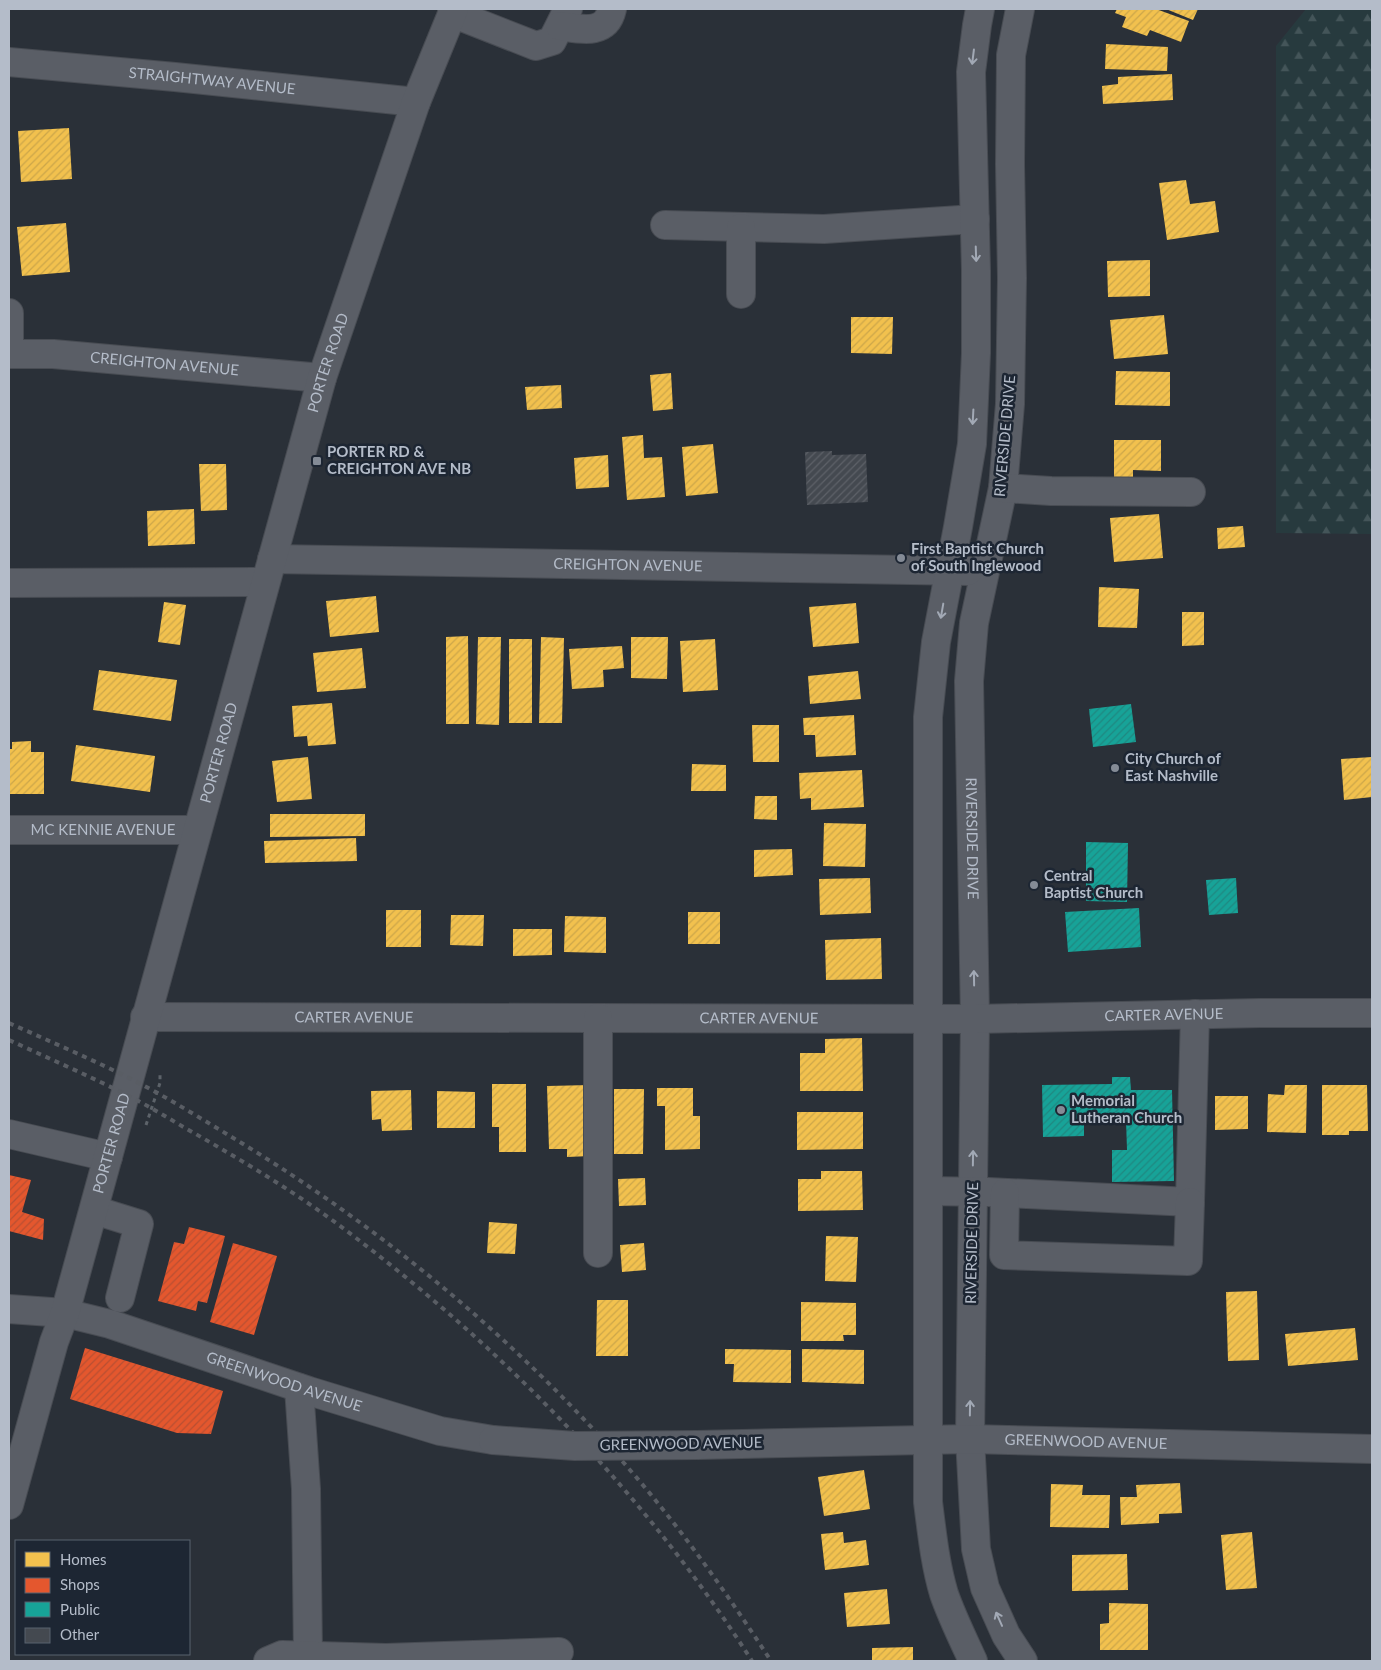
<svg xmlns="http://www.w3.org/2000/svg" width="1381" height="1670" font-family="Lato,sans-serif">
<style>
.forest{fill:url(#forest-firs)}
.homes{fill:url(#homes-hatch)}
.shops{fill:url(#shops-hatch)}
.public{fill:url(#public-hatch)}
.building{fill:url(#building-hatch)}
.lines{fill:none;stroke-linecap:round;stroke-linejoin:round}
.minor-casing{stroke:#484c53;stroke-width:30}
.path{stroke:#5d636a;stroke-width:3;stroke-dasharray:4 4;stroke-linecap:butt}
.minor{stroke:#5a5e66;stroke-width:28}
.rail{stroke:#595d64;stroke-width:4;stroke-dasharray:5 5;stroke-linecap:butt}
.minor-bridge-casing{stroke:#484c53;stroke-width:30;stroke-linecap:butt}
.minor-bridge{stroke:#5a5e66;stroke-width:28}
.oneway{stroke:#a2a9b5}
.poi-dot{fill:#848b96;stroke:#1d2633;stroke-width:2}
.labels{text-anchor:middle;stroke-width:5;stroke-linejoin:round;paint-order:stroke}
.street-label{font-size:15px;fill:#b4bcc9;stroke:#1d2633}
.poi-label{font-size:15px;font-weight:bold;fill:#b4bcc9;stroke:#1d2633;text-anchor:start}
</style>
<defs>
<pattern id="forest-firs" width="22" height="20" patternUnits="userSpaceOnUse" patternTransform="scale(1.25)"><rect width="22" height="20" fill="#273a3e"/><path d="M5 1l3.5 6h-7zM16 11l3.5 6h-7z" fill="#445559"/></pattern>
<pattern id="homes-hatch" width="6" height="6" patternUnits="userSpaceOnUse" patternTransform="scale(1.25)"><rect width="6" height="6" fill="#f2c14e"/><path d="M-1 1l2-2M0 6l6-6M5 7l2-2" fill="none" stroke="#cca64a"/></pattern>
<pattern id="shops-hatch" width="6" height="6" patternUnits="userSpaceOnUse" patternTransform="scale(1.25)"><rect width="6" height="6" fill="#e4572e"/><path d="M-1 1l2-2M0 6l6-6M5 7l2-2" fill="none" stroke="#b84f32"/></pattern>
<pattern id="public-hatch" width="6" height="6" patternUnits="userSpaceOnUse" patternTransform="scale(1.25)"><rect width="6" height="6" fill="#17a398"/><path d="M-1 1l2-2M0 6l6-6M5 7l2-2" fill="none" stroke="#1f8881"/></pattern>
<pattern id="building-hatch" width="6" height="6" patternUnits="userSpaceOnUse" patternTransform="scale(1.25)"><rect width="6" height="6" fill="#444950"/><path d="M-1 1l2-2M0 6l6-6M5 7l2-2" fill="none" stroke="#5d6168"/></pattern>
</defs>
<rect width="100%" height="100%" fill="#2a3038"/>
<!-- forest -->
<polygon class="forest" points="1306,9 1372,9 1372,534 1276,533 1276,46"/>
<!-- homes -->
<g class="homes">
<polygon points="1117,9 1156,9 1189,21 1181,42 1150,30 1147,36 1122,27 1126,17 1115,13"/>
<polygon points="1166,9 1198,9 1193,20"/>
<polygon points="1106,44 1168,47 1167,71 1105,69"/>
<polygon points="1172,74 1173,100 1103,104 1102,86 1118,84 1118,77"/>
<polygon points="69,128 72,179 21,182 18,131"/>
<polygon points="1186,180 1190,204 1215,201 1219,232 1167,240 1159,183"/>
<polygon points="66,223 70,272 22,276 17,227"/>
<polygon points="1150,260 1150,296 1108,297 1107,261"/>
<polygon points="1164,315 1168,354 1114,359 1110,320"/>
<polygon points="851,317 893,317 892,354 851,353"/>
<polygon points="1116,371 1170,372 1170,406 1115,405"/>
<polygon points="671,373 673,409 653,411 650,375"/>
<polygon points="561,385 562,408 527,410 525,387"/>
<polygon points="643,435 644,458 662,457 665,497 627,500 622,437"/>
<polygon points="1114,440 1161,440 1161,471 1133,470 1133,479 1114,479"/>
<polygon points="713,444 718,493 686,496 682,447"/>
<polygon points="608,455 609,487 576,489 574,458"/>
<polygon points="199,464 226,464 227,510 201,511"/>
<polygon points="194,509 195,544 148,546 147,511"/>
<polygon points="1159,514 1163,558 1114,562 1110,518"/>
<polygon points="1243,526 1245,547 1218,549 1217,528"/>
<polygon points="1099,587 1139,589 1137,628 1098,627"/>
<polygon points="376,596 379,632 330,637 326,601"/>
<polygon points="164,602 186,605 180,645 158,642"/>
<polygon points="856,603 859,643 813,647 809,607"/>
<polygon points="1182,612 1204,612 1204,645 1182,646"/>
<polygon points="468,636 469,724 446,724 446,637"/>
<polygon points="478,637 501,637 499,725 476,724"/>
<polygon points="541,637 564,638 562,723 539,723"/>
<polygon points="631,637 668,637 667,679 631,678"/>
<rect x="509" y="639" width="23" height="84"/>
<polygon points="715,639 718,690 683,692 680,641"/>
<polygon points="622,646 624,668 603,670 604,687 572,689 569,649"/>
<polygon points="362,648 366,688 317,692 313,653"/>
<polygon points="99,670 177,680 171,721 93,710"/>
<polygon points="858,671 861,699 810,704 808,676"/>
<polygon points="332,703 336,744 308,746 307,736 294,737 292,706"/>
<polygon points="854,715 856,755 816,757 815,735 804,735 803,718"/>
<polygon points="752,725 779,725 779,762 753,762"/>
<polygon points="31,741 31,752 44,752 44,794 9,794 9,749 12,749 12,742"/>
<polygon points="76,745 155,756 150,792 71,781"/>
<polygon points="308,757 312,799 277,802 272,761"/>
<polygon points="1372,757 1372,797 1344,800 1341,759"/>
<polygon points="692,764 726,765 726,791 691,791"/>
<polygon points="862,770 864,807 811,810 811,798 800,799 799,773"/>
<polygon points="755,796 777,796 777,820 754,819"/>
<polygon points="270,814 365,814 365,836 270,837"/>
<polygon points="824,823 866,824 865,867 823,866"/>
<polygon points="356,838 357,861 265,863 264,841"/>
<polygon points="792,849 793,875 754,877 754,850"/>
<polygon points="870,878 871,913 820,915 819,879"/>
<rect x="386" y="910" width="35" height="37"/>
<rect x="688" y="912" width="32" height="32"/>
<polygon points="451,915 484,915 483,946 450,945"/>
<polygon points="565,916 606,917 606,953 564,952"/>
<polygon points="513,929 552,929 552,955 513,956"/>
<polygon points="881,938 882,979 826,980 825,940"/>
<polygon points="862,1038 863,1091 800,1091 800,1053 825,1053 825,1039"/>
<polygon points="492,1084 526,1084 526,1152 499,1152 499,1127 492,1127"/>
<polygon points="590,1085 591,1156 567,1157 567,1149 549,1149 547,1086"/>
<polygon points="1285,1085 1307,1085 1306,1133 1267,1132 1268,1094 1284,1095"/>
<polygon points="1322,1085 1367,1085 1368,1131 1349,1131 1349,1135 1322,1135"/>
<polygon points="657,1088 693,1088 693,1116 700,1116 700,1149 665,1150 665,1106 657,1106"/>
<polygon points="614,1089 644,1089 643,1154 614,1154"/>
<polygon points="411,1090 412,1130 382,1131 381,1119 372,1120 371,1091"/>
<polygon points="437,1091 475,1092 475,1128 437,1128"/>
<polygon points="1215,1096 1248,1096 1248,1129 1215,1130"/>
<polygon points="797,1112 863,1112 863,1149 797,1150"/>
<polygon points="821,1171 862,1171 863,1210 798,1211 798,1179 821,1179"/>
<polygon points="645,1178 646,1205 619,1206 618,1179"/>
<polygon points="489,1222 517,1224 515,1254 487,1253"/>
<polygon points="826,1236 858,1237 856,1282 825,1281"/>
<polygon points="644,1243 646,1270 622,1272 620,1245"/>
<polygon points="1257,1291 1259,1360 1228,1361 1226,1292"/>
<polygon points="597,1300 628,1300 628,1356 596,1356"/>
<polygon points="801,1302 856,1303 856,1335 843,1335 844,1341 801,1341"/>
<polygon points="1355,1328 1358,1360 1288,1366 1285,1334"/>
<polygon points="725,1349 791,1350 791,1383 733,1382 734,1364 725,1364"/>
<polygon points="802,1349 864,1350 864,1384 802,1382"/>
<polygon points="864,1470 870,1509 824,1516 818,1477"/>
<polygon points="1180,1483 1182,1513 1159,1514 1159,1523 1121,1525 1120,1497 1137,1497 1136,1485"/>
<polygon points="1051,1484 1083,1485 1082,1495 1110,1495 1109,1528 1050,1527"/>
<polygon points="843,1532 844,1543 866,1540 869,1565 825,1570 821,1534"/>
<polygon points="1252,1532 1257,1588 1226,1590 1221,1535"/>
<polygon points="1127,1554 1128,1590 1072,1591 1072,1555"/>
<polygon points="887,1589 890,1624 847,1627 844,1593"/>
<polygon points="1109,1603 1148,1604 1148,1650 1100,1650 1100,1624 1109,1623"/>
<polygon points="913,1647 913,1661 872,1661 872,1648"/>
</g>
<!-- shops -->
<g class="shops">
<polygon points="9,1175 31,1180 22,1212 44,1219 43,1240 9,1231"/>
<polygon points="189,1227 225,1236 207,1303 198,1301 196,1311 158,1301 174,1242 184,1244"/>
<polygon points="233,1243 277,1256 254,1335 210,1322"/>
<polygon points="85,1348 223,1391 211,1434 177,1433 70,1399"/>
</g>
<!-- public -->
<g class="public">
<polygon points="1131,704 1136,742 1093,747 1089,709"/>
<polygon points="1086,842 1128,843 1127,902 1086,901"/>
<polygon points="1236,878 1238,913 1209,915 1206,880"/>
<polygon points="1139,908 1141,947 1068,952 1065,912"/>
<polygon points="1112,1077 1130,1077 1131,1090 1172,1090 1174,1181 1112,1182 1112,1150 1127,1150 1126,1120 1084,1121 1084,1136 1043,1137 1042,1085 1112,1084"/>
</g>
<!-- building -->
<polygon class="building" points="832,451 832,455 866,454 868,502 807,505 805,452"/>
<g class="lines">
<!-- minor casing -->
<g class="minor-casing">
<g id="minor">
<path id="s1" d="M1020 9 1011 55 1010 164 1012 278 1010 404 1003 488 974 623 969 681 975 1019 970 1439 976 1549 985 1588 1006 1635 1023 1661"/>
<polyline points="452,13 536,46 552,41 568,9"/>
<path d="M560 26C580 29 606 36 612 9"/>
<path id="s2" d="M9 62 175 77 416 102"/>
<polyline points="665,225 824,229 975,219"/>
<polyline points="741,294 741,228"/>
<polyline points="9,313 9,354"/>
<path id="s3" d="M9 354H53L322 378"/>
<polyline points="1003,488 1051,491 1191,492"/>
<path id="s4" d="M272 559 968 571"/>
<polyline points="9,583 265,582"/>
<path id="s5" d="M9 830H197"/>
<path id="s6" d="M145 1017 975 1019 1260 1013H1372"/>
<polyline points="9,1134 108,1157"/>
<polyline points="929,1191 988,1192 1190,1202 1195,1014"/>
<polyline points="1005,1193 1004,1255 1188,1261 1190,1202"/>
<polyline points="94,1210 139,1224 120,1298"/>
<polyline points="598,1253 598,1018"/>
<path id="s7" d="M9 1309 65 1313 110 1324 309 1391 440 1431 493 1440"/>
<polyline points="299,1388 306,1489 308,1656"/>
<path id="s8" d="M697 1445 970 1439 1372 1449"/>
<path id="s9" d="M9 1505 54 1342 65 1313 322 378 416 102 454 9"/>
<polyline points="268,1661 282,1655 386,1658 559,1652"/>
<path d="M973 1661C963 1639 952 1617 944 1594 935 1564 932 1533 928 1502V717L936 642 958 527 972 444 976 353V271L971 72 977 25 980 9"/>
</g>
</g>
<!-- path -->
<polyline class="path" points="146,1125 160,1083 160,1074"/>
<!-- minor -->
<use href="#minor" class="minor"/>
<!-- rail -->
<g class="rail">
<path d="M9 1023C49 1041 89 1058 129 1078 163 1095 197 1116 230 1136 376 1224 510 1334 623 1462 678 1524 726 1592 771 1661"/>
<path d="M9 1040C48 1058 87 1075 125 1094 149 1106 171 1120 194 1133 241 1160 288 1188 332 1220 496 1341 642 1489 752 1661"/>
</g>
<!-- minor-bridge casing -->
<g class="minor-bridge-casing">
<polyline id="minor-bridge" points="493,1440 575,1446 697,1445"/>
</g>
<!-- minor-bridge -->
<use href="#minor-bridge" class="minor-bridge"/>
</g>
<!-- one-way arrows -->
<defs><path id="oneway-shaft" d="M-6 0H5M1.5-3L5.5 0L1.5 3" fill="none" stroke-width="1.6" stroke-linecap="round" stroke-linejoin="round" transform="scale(1.25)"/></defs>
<g class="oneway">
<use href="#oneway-shaft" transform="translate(973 57) rotate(97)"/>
<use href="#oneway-shaft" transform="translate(976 254) rotate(88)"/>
<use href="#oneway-shaft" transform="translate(973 417) rotate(93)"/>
<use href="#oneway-shaft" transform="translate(942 611) rotate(100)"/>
<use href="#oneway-shaft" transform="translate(974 978) rotate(-91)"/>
<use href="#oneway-shaft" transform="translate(973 1158) rotate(-89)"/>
<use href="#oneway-shaft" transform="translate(970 1408) rotate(-89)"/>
<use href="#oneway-shaft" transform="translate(999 1619) rotate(-114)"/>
</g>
<!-- markers -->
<g class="poi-dot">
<rect x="312" y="456" width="10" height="10" rx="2.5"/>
<circle cx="901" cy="558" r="5"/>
<circle cx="1115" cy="768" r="5"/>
<circle cx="1034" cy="885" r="5"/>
<circle cx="1061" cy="1110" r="5"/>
</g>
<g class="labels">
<!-- street labels -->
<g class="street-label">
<text dy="5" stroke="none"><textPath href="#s2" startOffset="204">STRAIGHTWAY AVENUE</textPath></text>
<text dy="5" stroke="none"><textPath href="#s9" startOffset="1186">PORTER ROAD</textPath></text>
<text dy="5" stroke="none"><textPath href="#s3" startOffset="156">CREIGHTON AVENUE</textPath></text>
<text transform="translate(1005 436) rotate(-85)" y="5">RIVERSIDE DRIVE</text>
<text dy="5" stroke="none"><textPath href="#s4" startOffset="356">CREIGHTON AVENUE</textPath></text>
<text dy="5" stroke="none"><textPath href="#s9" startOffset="781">PORTER ROAD</textPath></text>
<text dy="5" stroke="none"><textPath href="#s5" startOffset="94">MC KENNIE AVENUE</textPath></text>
<text dy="5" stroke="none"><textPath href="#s1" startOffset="834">RIVERSIDE DRIVE</textPath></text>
<text dy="5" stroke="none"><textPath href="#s6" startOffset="1019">CARTER AVENUE</textPath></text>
<text dy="5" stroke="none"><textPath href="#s6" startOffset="209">CARTER AVENUE</textPath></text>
<text dy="5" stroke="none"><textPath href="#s6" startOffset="614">CARTER AVENUE</textPath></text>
<text dy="5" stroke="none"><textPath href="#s9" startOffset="376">PORTER ROAD</textPath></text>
<text transform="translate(972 1243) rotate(-89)" y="5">RIVERSIDE DRIVE</text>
<text dy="5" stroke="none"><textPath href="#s7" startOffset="286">GREENWOOD AVENUE</textPath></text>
<text dy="5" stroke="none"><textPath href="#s8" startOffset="389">GREENWOOD AVENUE</textPath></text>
<text transform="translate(681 1444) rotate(-1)" y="5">GREENWOOD AVENUE</text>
</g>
<!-- poi labels -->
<g class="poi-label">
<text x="327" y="457">PORTER RD &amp;<tspan x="327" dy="17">CREIGHTON AVE NB</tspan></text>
<text x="911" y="554">First Baptist Church<tspan x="911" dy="17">of South Inglewood</tspan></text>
<text x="1125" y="764">City Church of<tspan x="1125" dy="17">East Nashville</tspan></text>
<text x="1044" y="881">Central<tspan x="1044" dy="17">Baptist Church</tspan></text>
<text x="1071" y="1106">Memorial<tspan x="1071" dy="17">Lutheran Church</tspan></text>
</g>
</g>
<!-- border -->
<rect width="1381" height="1670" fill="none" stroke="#b4bcc9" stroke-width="20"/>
<!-- legend -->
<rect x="15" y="1540" width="175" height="115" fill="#1d2633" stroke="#59626f"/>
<rect x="25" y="1552" width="25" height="15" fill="#f2c14e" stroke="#59626f"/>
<text x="60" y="1565" font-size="15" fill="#b4bcc9">Homes</text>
<rect x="25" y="1578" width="25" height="15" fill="#e4572e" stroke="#59626f"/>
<text x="60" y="1590" font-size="15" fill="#b4bcc9">Shops</text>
<rect x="25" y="1602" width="25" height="15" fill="#17a398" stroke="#59626f"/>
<text x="60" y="1615" font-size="15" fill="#b4bcc9">Public</text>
<rect x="25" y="1628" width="25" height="15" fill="#444950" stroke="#59626f"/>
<text x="60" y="1640" font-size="15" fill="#b4bcc9">Other</text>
</svg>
